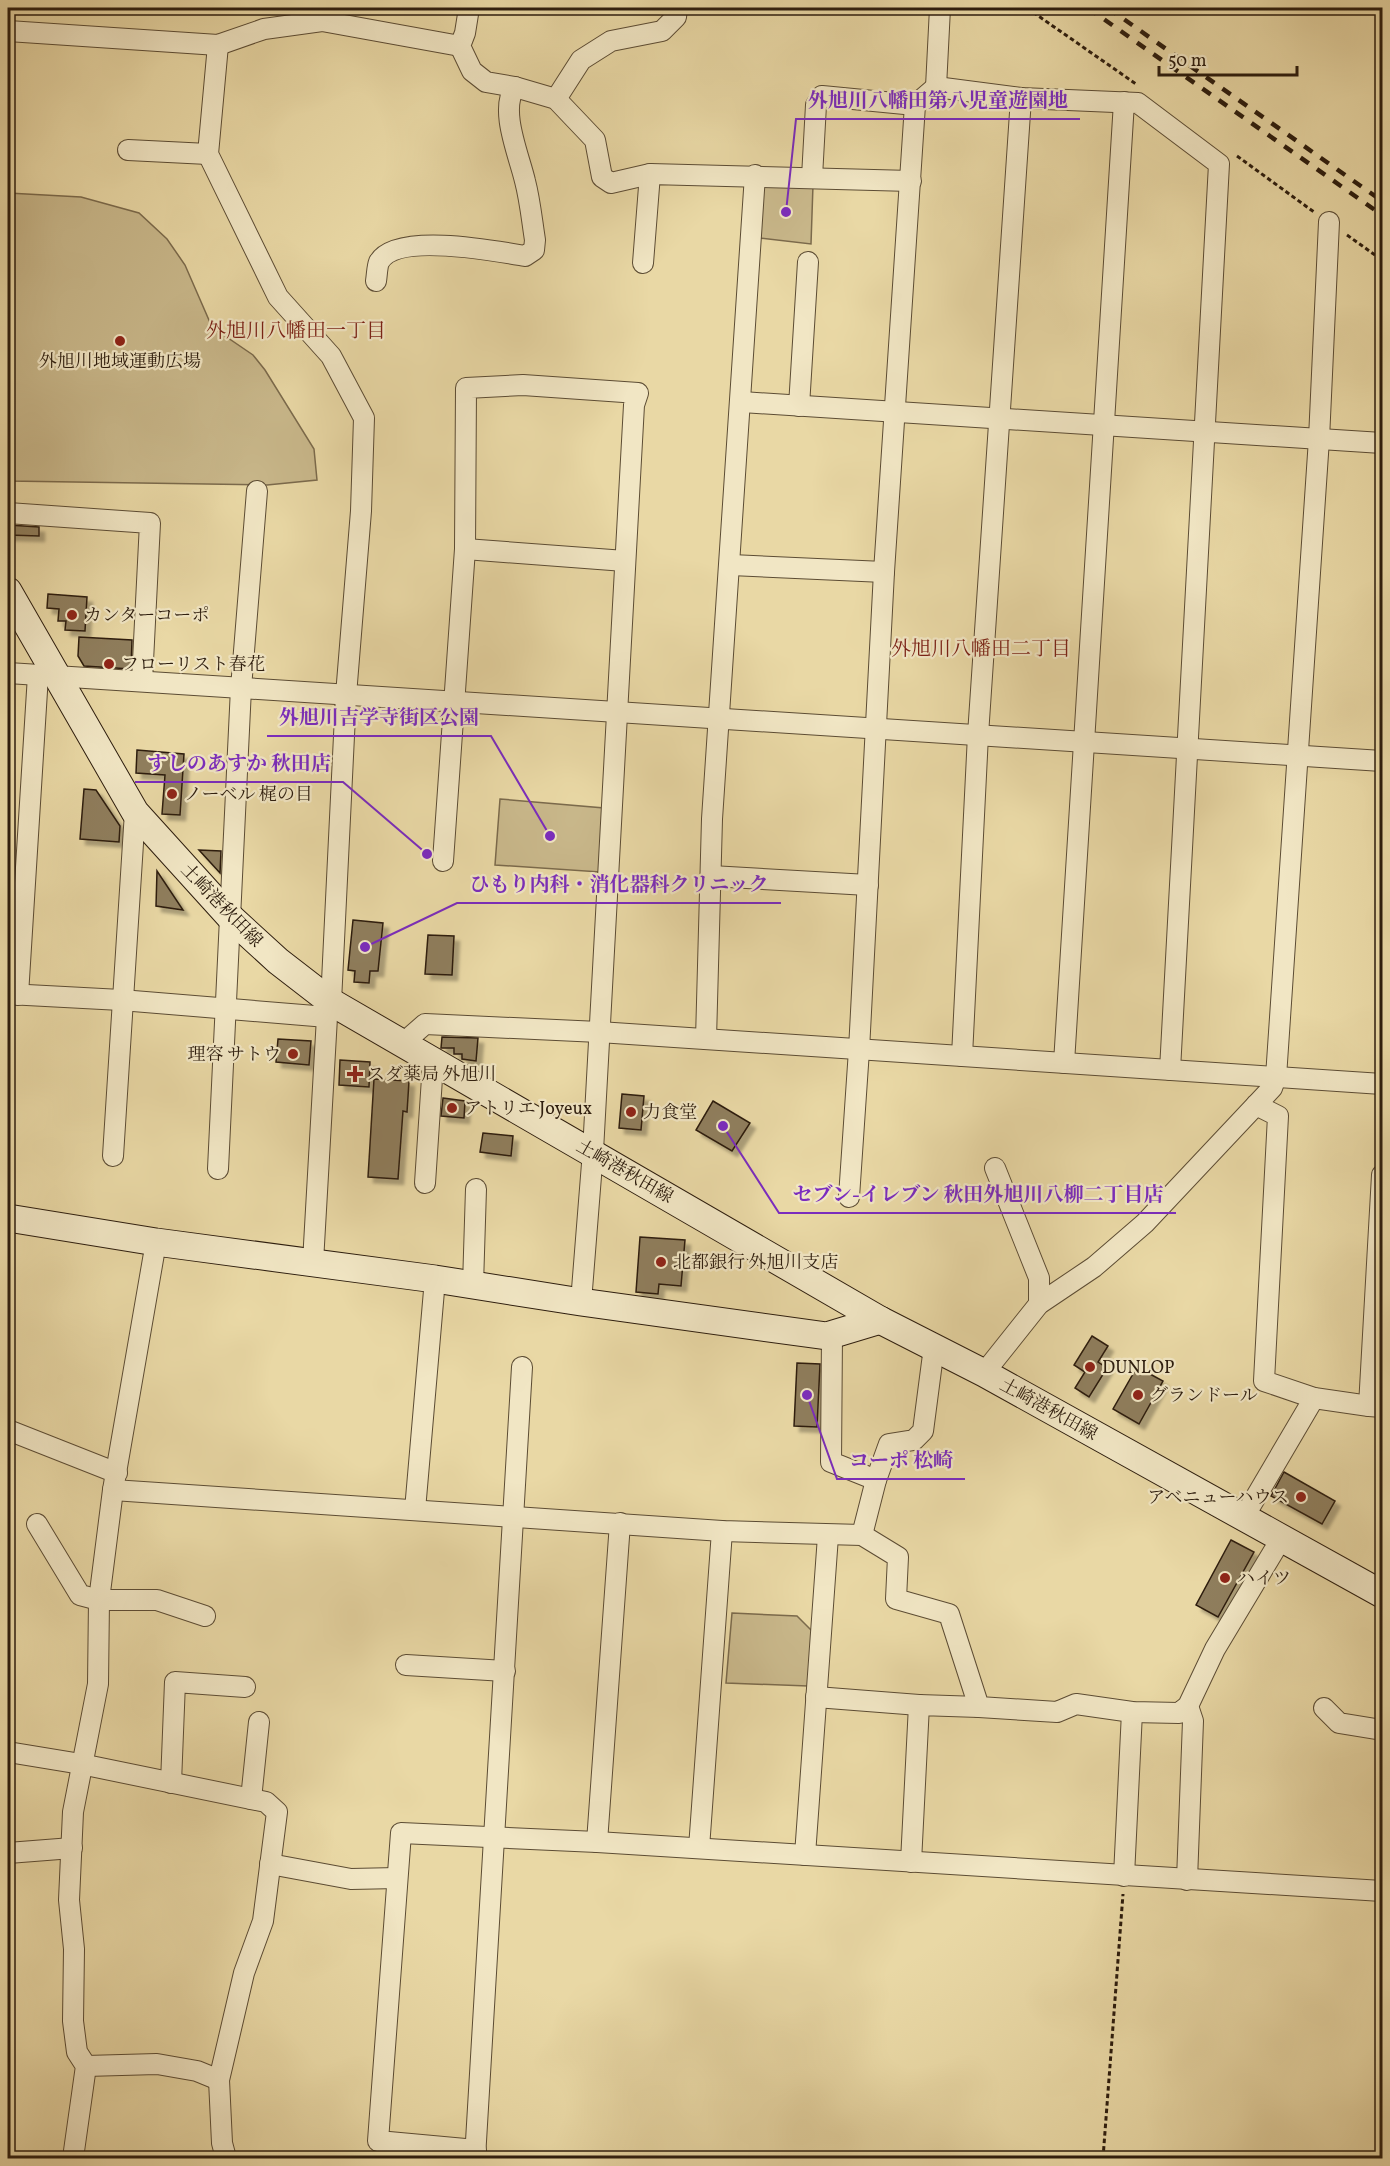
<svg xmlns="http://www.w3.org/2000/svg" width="1390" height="2166" font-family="Vollkorn,'Noto Serif JP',serif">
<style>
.green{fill:#c9b88b;stroke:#7b6a4c;stroke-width:1.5}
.building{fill:#8f7e5d;stroke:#2d1d0e;stroke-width:1.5;filter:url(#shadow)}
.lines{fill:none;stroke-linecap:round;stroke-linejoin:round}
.street-casing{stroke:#5c4c34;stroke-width:22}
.secondary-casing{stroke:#2d1d0e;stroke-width:29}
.path{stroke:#2d1d0e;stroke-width:3;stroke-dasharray:4.5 3;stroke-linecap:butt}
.street{stroke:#f1e6c4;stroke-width:20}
.secondary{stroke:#f1e6c4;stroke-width:27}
.rail{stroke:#2d1d0e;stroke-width:4.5;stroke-dasharray:10 10;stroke-linecap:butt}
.poi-dot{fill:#8f2418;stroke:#f1e6c4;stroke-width:2}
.labels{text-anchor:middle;stroke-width:4.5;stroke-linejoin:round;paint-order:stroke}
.poi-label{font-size:18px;fill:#2d1d0e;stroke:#f1e6c4;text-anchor:start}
.street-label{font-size:18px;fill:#2d1d0e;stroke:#f1e6c4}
.neighbourhood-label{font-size:20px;fill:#7a1f14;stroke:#f1e6c4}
.leader{fill:none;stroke:#7b2cbf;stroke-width:2}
.callout-dot{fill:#7b2cbf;stroke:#f1e6c4;stroke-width:2}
.callout-label{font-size:20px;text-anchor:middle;font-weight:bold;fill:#7b2cbf;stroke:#f1e6c4;stroke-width:4.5;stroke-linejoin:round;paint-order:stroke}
</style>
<defs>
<filter id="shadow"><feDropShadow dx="5.5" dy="5.5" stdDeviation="1.5" flood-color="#0004"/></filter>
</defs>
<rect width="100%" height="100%" fill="#e9d8a5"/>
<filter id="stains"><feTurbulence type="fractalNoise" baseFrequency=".00333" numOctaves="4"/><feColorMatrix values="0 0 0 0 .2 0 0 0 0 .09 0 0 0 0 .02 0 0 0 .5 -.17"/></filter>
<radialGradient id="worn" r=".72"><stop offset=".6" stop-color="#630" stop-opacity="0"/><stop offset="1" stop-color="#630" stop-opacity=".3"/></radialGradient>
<!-- green -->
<g class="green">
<polygon points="761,184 813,185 811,244 759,238"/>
<polygon points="8,193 81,197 139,213 167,239 185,265 212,327 253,355 265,370 314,449 317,480 267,485 8,481"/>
<polygon points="500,799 604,808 600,872 495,865"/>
<polygon points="732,1613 797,1616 814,1633 808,1686 726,1683"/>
</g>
<!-- building -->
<g class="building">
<polygon points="8,525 39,527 39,536 8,535"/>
<polygon points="48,594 87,597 85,631 65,630 66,621 58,621 59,609 47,608"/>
<polygon points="79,637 132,640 131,669 84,666 78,656"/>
<polygon points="137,750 184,754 180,815 162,814 165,775 136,773"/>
<polygon points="84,789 96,790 120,826 119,842 80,839"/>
<polygon points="199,850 221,851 220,873"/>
<polygon points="157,871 183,910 156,906"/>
<polygon points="353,920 383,923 378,971 370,971 369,983 354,982 355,971 348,970"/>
<polygon points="428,935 454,936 452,975 425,974"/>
<polygon points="442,1037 478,1038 476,1061 462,1059 462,1054 454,1054 454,1048 441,1048"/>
<polygon points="278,1039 311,1041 309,1065 276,1062"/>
<polygon points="340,1060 370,1062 369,1087 339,1085"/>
<polygon points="374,1079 409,1081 407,1112 403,1111 398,1179 368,1177"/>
<polygon points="622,1094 644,1096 641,1130 619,1128"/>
<polygon points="443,1098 465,1101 464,1118 441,1116"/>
<polygon points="713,1101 750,1123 732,1151 696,1130"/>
<polygon points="483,1133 513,1136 511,1156 480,1152"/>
<polygon points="640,1237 685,1240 681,1286 659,1284 658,1294 636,1292"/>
<polygon points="1092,1336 1108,1346 1098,1362 1107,1368 1089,1397 1075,1388 1085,1372 1074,1365"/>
<polygon points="797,1363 820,1364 817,1427 794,1426"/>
<polygon points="1137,1367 1163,1381 1139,1424 1113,1409"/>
<polygon points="1284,1472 1335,1501 1322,1524 1271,1496"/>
<polygon points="1231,1540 1254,1552 1218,1617 1196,1605"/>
</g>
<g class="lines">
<!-- street casing -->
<g class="street-casing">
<g id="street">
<polyline points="469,8 465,33 460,46 472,71 486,82 515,87 556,99 595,140 602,177 611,183 650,174"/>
<polyline points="8,31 218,45 264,29 322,21 460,46"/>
<polyline points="218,45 208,154 278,297 331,356 364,418 361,511 346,695 331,1002 327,1017 313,1262"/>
<polyline points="936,87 940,8"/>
<polyline points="556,99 581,60 611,41 662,31 676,17 677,8"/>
<polyline points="128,150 208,154"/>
<polyline points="812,177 816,105 822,96 915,105"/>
<polyline points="643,263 650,174 911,181"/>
<path d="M376 281C377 275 377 267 379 262 396 232 496 251 525 256L534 250 535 240C532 221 530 200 525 181 519 155 499 110 515 87"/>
<polyline points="742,402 1382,443"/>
<polyline points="799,406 808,262"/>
<polyline points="8,513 150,523 142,681"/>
<polyline points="465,549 625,561"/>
<polyline points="731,565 884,572"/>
<polyline points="8,673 1382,761"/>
<polyline points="443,861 465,549 466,388 523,385 638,393 634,405 593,1151 581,1302"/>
<polyline points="711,876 868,885"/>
<polyline points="8,994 121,1000 327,1017"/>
<polyline points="18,995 38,675"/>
<polyline points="706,1039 712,819 755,175"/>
<polyline points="401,1045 425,1024 599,1032 1382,1084"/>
<polyline points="962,1056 978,735 1021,98"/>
<polyline points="1064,1063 1124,102"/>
<polyline points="1256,1105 1278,1116 1264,1381 1314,1398 1369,1406"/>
<polyline points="113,1156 135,812"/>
<polyline points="995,1168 1039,1278 1039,1304"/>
<polyline points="218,1169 241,688 257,491"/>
<polyline points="1382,1175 1369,1406 1382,1407"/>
<polyline points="425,1183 433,1063"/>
<polyline points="849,1197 859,1050 884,572 915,105 936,87 1021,98 1138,103 1219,164 1170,1070"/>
<polyline points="473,1285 476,1189"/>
<polyline points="832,1335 831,1462 876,1480"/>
<polyline points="984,1373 1039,1304 1094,1267 1145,1223 1272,1088 1276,1077 1319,439 1329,222"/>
<polyline points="8,1430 117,1473"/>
<polyline points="113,1490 722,1531 862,1535 898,1557 896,1599 949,1614 979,1707 1057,1712 1076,1704 1132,1712 1179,1713 1188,1706 1215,1649 1281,1539"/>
<polyline points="415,1510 435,1279"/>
<polyline points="1244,1517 1314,1398"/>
<polyline points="37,1524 80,1595 99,1600 157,1600 205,1616"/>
<polyline points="862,1535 876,1480 889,1444 914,1440 923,1431 934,1347"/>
<polyline points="406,1665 505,1671"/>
<polyline points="816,1697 919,1705"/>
<polyline points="1324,1708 1339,1723 1382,1730"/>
<polyline points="8,1752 81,1764 266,1802 277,1812 263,1921 244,1973 219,2080 222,2143 226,2158"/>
<polyline points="171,1783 175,1682 245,1687"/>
<polyline points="251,1799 259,1722"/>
<polyline points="597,1842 620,1523"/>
<polyline points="699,1848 722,1531"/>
<polyline points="8,1853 72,1848"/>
<polyline points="805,1855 828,1536"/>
<polyline points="911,1862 919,1705 979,1707"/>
<polyline points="270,1864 351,1879 397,1878"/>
<polyline points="1124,1876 1132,1712"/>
<polyline points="1187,1880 1193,1721 1188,1706"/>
<polyline points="86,2066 157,2064 197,2071 219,2080"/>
<polyline points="476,2150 378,2141 401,1833 597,1842 1382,1891"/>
<polyline points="73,2158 86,2066 77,2052 73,2021 74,1949 69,1900 73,1812 98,1684 99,1600 113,1490 156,1242"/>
<polyline points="475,2158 522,1367"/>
</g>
</g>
<!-- secondary casing -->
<g class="secondary-casing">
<g id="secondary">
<polyline points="8,591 135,812 231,918 278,961 331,1002 880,1320 984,1373 1382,1594"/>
<polyline points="8,1218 156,1242 435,1279 581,1302 827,1336 880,1320"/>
</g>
</g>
<!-- path -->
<g class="path">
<polyline points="1027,8 1136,84"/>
<polyline points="1237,156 1314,212"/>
<polyline points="1347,235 1382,260"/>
<polyline points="1103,2158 1123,1894"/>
</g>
<!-- street -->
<use href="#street" class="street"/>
<!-- secondary -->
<use href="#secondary" class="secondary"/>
<!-- rail -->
<g class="rail">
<polyline points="1088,8 1382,215"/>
<polyline points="1108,8 1382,201"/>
</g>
</g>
<!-- markers -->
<g class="poi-dot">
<circle cx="120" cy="341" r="6"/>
<circle cx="72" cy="615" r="6"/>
<circle cx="109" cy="664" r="6"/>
<circle cx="172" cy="794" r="6"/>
<circle cx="293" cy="1054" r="6"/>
<path d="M352 1065h6v6h6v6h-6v6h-6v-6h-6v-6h6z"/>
<circle cx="452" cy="1108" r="6"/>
<circle cx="631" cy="1112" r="6"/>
<circle cx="661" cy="1262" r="6"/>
<circle cx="1090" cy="1367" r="6"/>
<circle cx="1138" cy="1395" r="6"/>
<circle cx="1301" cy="1497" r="6"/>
<circle cx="1225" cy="1578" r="6"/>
</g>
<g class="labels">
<!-- poi labels -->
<g class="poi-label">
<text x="120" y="367" text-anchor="middle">外旭川地域運動広場</text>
<text x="84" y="621">カンターコーポ</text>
<text x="121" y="670">フローリスト春花</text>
<text x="184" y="800">ノーベル 梶の目</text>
<text x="281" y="1060" text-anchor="end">理容 サトウ</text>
<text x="367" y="1080">スダ薬局 外旭川</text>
<text x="464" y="1114">アトリエ Joyeux</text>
<text x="643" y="1118">力食堂</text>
<text x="673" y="1268">北都銀行 外旭川支店</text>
<text x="1102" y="1373">DUNLOP</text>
<text x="1150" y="1401">グランドール</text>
<text x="1289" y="1503" text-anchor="end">アベニューハウス</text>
<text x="1237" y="1584">ハイツ</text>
</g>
<!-- street labels -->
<g class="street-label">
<text transform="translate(222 905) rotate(46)" y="6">土崎港秋田線</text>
<text transform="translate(625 1171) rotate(30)" y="6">土崎港秋田線</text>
<text transform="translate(1049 1409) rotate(29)" y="6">土崎港秋田線</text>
</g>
<!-- neighbourhood labels -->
<g class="neighbourhood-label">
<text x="296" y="337">外旭川八幡田一丁目</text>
<text x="981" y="655">外旭川八幡田二丁目</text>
</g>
</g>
<!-- callouts -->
<path class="leader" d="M786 212L796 119H1080M550 836L491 736H267M427 854L343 782H135M365 947L457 903H781M723 1126L779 1213H1176M807 1395L837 1479H965"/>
<g class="callout-dot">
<circle cx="786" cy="212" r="6"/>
<circle cx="550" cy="836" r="6"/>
<circle cx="427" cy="854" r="6"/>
<circle cx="365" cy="947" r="6"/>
<circle cx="723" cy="1126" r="6"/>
<circle cx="807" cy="1395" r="6"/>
</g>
<g class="callout-label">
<text x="938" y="107">外旭川八幡田第八児童遊園地</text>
<text x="379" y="724">外旭川吉学寺街区公園</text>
<text x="239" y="770">すしのあすか 秋田店</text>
<text x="619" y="891">ひもり内科・消化器科クリニック</text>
<text x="978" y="1201">セブン-イレブン 秋田外旭川八柳二丁目店</text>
<text x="901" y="1467">コーポ 松崎</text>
</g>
<!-- margin -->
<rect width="1390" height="2166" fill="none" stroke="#e9d8a5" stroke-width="30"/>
<rect x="9" y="9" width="1372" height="2148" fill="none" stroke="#2d1d0e" stroke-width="3"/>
<rect x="15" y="15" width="1360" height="2136" fill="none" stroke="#2d1d0e" stroke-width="1.5"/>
<!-- scale -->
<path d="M1159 66v9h138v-9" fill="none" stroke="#2d1d0e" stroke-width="3"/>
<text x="1168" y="66" font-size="18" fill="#2d1d0e" stroke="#f1e6c4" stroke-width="4.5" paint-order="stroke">50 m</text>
<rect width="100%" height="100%" filter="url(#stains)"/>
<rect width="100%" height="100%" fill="url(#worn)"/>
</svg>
